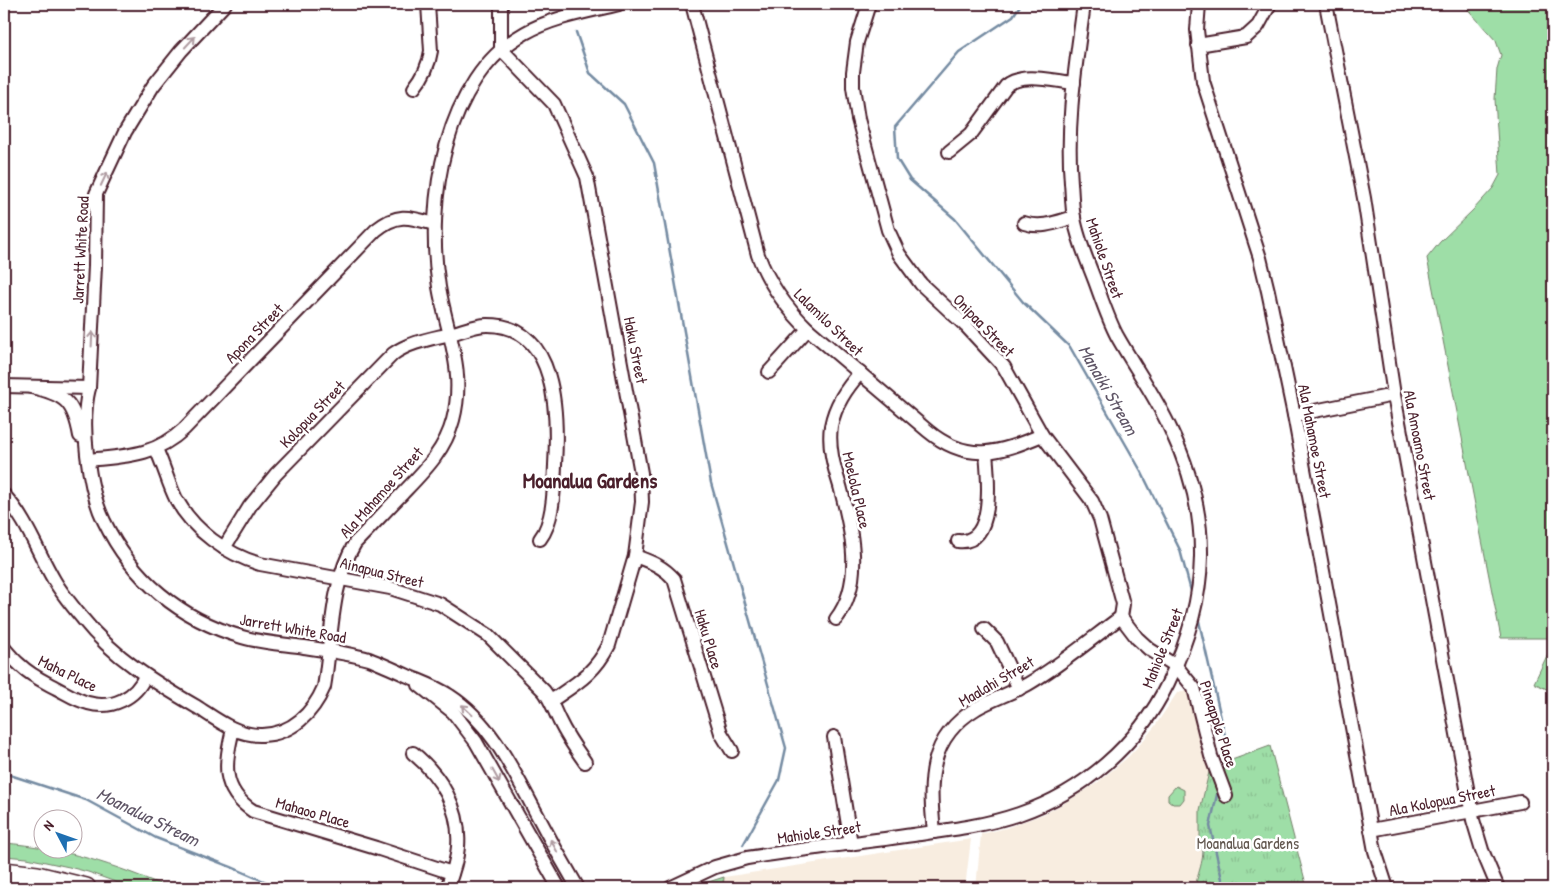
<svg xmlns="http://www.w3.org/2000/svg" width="1557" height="892" font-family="'Patrick Hand',sans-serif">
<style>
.built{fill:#f8ede0}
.grass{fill:#9edea7;stroke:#747e69}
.park{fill:url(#park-tufts);stroke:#747e69}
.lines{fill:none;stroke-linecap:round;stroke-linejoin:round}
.stream{stroke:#748ba2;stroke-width:2.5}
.minor-casing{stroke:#4a1f2b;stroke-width:16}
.highway-casing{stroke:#4a1f2b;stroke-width:22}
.minor{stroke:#fff;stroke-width:12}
.highway{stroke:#fff;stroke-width:19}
.oneway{stroke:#ae9aa0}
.labels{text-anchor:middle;stroke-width:5;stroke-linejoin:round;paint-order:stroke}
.street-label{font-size:16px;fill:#4a1f2b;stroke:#fff}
.park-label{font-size:16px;fill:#635850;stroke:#fff}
.water-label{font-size:18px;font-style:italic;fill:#5f5566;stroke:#fff}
.district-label{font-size:21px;font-weight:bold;fill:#4a1f2b;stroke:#fff}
</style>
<defs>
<pattern id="park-tufts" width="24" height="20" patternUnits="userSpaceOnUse" patternTransform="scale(1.25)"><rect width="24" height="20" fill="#9edea7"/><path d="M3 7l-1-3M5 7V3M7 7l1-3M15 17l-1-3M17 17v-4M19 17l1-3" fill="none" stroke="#8abe90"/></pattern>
</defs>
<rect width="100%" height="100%" fill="#fff"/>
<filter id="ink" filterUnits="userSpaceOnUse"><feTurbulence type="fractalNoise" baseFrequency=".02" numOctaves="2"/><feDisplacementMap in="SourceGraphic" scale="10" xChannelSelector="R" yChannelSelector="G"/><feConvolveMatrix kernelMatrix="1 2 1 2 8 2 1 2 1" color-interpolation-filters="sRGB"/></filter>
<g filter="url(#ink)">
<!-- built -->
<g class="built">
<polygon points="1187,691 1210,768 1200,810 1202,860 1195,888 976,888 981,834 1006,828 1044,814 1063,804 1097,783 1128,757 1142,742 1155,726 1177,693"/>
<polygon points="971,839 965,888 723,888 724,877"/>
</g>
<!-- grass -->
<g class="grass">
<polygon points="1463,4 1553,4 1553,638 1501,638 1427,258 1440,242 1473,210 1493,188 1500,175 1495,99 1497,69 1501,55 1496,41"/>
<polygon points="1552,645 1553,646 1553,692 1534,683"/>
<path d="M4 843C61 847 116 865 169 888H132L88 872 69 867 27 858 4 856Z"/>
</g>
<!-- park -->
<g class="park">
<path d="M1270 746 1307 888H1195C1197 874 1208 853 1200 840V810L1210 768Z"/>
<polygon points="1176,786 1184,790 1184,799 1180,804 1173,804 1168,800 1168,795"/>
<polygon points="724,877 723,888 692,888 696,886"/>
</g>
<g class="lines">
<!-- stream -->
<g class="stream">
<polyline points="1021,4 1013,16 959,52 895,127 897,159 910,180 955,219 1023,302 1070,347 1141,471 1180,550 1192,595"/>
<polyline points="576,32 590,73 624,104 654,163 711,483 786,748 779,780 743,845"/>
<polyline points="1198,617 1228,749 1222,772"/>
<polyline points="4,773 86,800 156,838 231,867 280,888"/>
<polyline points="1218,790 1210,826 1224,888"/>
<polyline points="716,888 717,883"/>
</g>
<!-- minor casing -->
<g class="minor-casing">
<g id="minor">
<path d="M225 4 181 51 153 86 125 132 96 194 95 266 89 388C80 424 88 488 104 521 132 579 180 619 242 637 262 643 284 644 304 647 325 650 348 653 369 659 382 664 395 670 408 676 422 682 437 687 450 696 490 722 511 766 533 807 547 834 562 861 578 888"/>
<path d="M501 4V49L554 104 587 177 641 473 642 502 635 556 609 645C594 674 577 683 551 701"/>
<path d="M692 4 758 255C769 284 785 307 808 329L928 431C968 464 999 453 1042 435"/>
<polyline points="869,4 857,42 853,72 853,87 858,119 888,230 899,254 921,284 966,326 1004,367 1042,435 1092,501 1100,519 1123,604 1121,617 1137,638 1149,649 1176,666 1194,688 1211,756 1226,796"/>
<polyline points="1199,4 1197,30 1203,81 1260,258 1268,291 1294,415 1375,851 1387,888"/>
<polyline points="1326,4 1364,198 1394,395 1473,820 1482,850 1498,888"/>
<polyline points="1198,45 1246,37 1258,26 1270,4"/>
<path d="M414 88C423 77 429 65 431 51L428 4"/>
<path d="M949 152 971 134 1006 86C1022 72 1054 81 1074 83"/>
<path d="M1024 223C1042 229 1057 222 1074 217"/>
<polyline points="769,372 808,329"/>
<polyline points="4,386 89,388"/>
<path d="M31 387C65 394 74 402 80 436"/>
<polyline points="1294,415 1394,395"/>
<path d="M156 449C164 466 168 483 176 499 194 531 226 554 260 564L390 588 440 604 488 635 544 691C551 700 554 710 559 720 566 735 575 748 585 762"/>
<path d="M89 460C126 456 155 456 184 429L376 230C398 212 410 217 434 224"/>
<path d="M4 495C27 520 37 551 54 580 62 594 73 607 83 619 113 657 156 683 197 707 216 719 237 736 262 735 292 734 313 713 324 687 332 641 330 584 355 543 371 527 386 510 402 494 423 472 445 451 453 420 466 371 447 334 439 287 425 203 444 78 525 33 553 17 587 12 619 4"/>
<path d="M958 541C996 546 988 475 986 453"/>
<path d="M224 548 250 506 276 474 393 354C410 342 430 339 450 334 462 331 475 325 487 325 558 324 558 416 555 465 554 487 554 521 540 539"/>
<path d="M635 556C651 562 663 566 674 579L721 733 732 751"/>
<path d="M836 619C865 581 851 528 840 486 834 467 828 447 831 426 835 405 846 389 860 373"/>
<polyline points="984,629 997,642 1019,689"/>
<path d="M4 648C9 654 14 660 20 665 30 675 43 681 56 688 66 693 76 700 88 703 111 710 136 698 145 676"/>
<polyline points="419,685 453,712 476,742 559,888"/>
<path d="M233 729C225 763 220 789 253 811L376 848 452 873"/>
<polyline points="834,737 851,844"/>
<path d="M413 753C441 776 461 809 458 847 457 861 452 875 447 888"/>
<polyline points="1371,830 1520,802"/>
<path d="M934 832C929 782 927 738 977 708 993 699 1012 693 1028 684 1061 665 1091 639 1121 617"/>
<path d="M670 888 715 867 747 858C802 849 858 843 913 835 949 830 984 826 1019 814 1083 792 1138 745 1168 683 1210 596 1213 518 1171 430 1156 397 1135 368 1117 336 1108 319 1102 300 1095 281 1087 260 1078 240 1074 218 1072 207 1072 194 1071 183 1066 121 1076 65 1084 4"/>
</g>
</g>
<!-- highway casing -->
<g class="highway-casing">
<polyline id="highway" points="4,872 37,876 86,888"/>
</g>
<!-- minor -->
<use href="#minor" class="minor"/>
<!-- highway -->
<use href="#highway" class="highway"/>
</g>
<!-- one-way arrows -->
<defs><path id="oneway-shaft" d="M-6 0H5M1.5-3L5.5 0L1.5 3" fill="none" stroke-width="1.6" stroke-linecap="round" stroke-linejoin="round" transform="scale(1.25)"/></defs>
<g class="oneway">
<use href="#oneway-shaft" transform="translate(190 42) rotate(-47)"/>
<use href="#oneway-shaft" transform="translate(104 179) rotate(-65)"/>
<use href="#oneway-shaft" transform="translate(92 339) rotate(-87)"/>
<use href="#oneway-shaft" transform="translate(467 710) rotate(-137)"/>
<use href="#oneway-shaft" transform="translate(496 776) rotate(61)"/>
<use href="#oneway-shaft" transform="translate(554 846) rotate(-119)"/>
</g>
</g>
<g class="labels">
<!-- street labels -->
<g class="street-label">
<text transform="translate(80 250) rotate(-87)" y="6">Jarrett White Road</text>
<text transform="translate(1105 258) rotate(71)" y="6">Mahiole Street</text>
<text transform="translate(829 322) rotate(44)" y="6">Lalamilo Street</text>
<text transform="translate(984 325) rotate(46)" y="6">Onipaa Street</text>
<text transform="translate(254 333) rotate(-46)" y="6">Apona Street</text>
<text transform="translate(636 350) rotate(79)" y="6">Haku Street</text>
<text transform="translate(312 414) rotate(-46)" y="6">Kolopua Street</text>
<text transform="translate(1315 441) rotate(79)" y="6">Ala Mahamoe Street</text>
<text transform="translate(1420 445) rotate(79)" y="6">Ala Amoamo Street</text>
<text transform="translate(857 490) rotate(77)" y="6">Moelola Place</text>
<text transform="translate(381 492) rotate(-48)" y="6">Ala Mahamoe Street</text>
<text transform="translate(382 572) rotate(14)" y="6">Ainapua Street</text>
<text transform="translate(293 628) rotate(10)" y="6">Jarrett White Road</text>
<text transform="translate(709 639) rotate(73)" y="6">Haku Place</text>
<text transform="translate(1162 648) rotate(-68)" y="6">Mahiole Street</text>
<text transform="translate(68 673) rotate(26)" y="6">Maha Place</text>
<text transform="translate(996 681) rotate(-30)" y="6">Maalahi Street</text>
<text transform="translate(1219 724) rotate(72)" y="6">Pineapple Place</text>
<text transform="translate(1442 800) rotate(-11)" y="6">Ala Kolopua Street</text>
<text transform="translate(313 812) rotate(16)" y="6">Mahaoo Place</text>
<text transform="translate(819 832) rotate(-8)" y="6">Mahiole Street</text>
</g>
<!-- park labels -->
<g class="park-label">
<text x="1248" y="849">Moanalua Gardens</text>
</g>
<!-- water labels -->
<g class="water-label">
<text transform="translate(1108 390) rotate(60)" y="6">Manaiki Stream</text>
<text transform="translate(148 817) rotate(26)" y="6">Moanalua Stream</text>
</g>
<!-- district labels -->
<g class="district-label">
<text x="590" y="488">Moanalua Gardens</text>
</g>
</g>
<!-- margin -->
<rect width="1557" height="892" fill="none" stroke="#fff" stroke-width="20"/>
<rect x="10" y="10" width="1537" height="872" fill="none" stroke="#4a1f2b" stroke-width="2" filter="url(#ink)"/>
<!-- north arrow -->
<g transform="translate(58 834) rotate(311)"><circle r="24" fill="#ffffff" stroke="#b7a5aa"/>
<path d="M0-4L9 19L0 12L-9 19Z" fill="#1f6fb2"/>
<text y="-8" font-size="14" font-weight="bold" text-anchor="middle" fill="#4a1f2b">N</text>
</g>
</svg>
